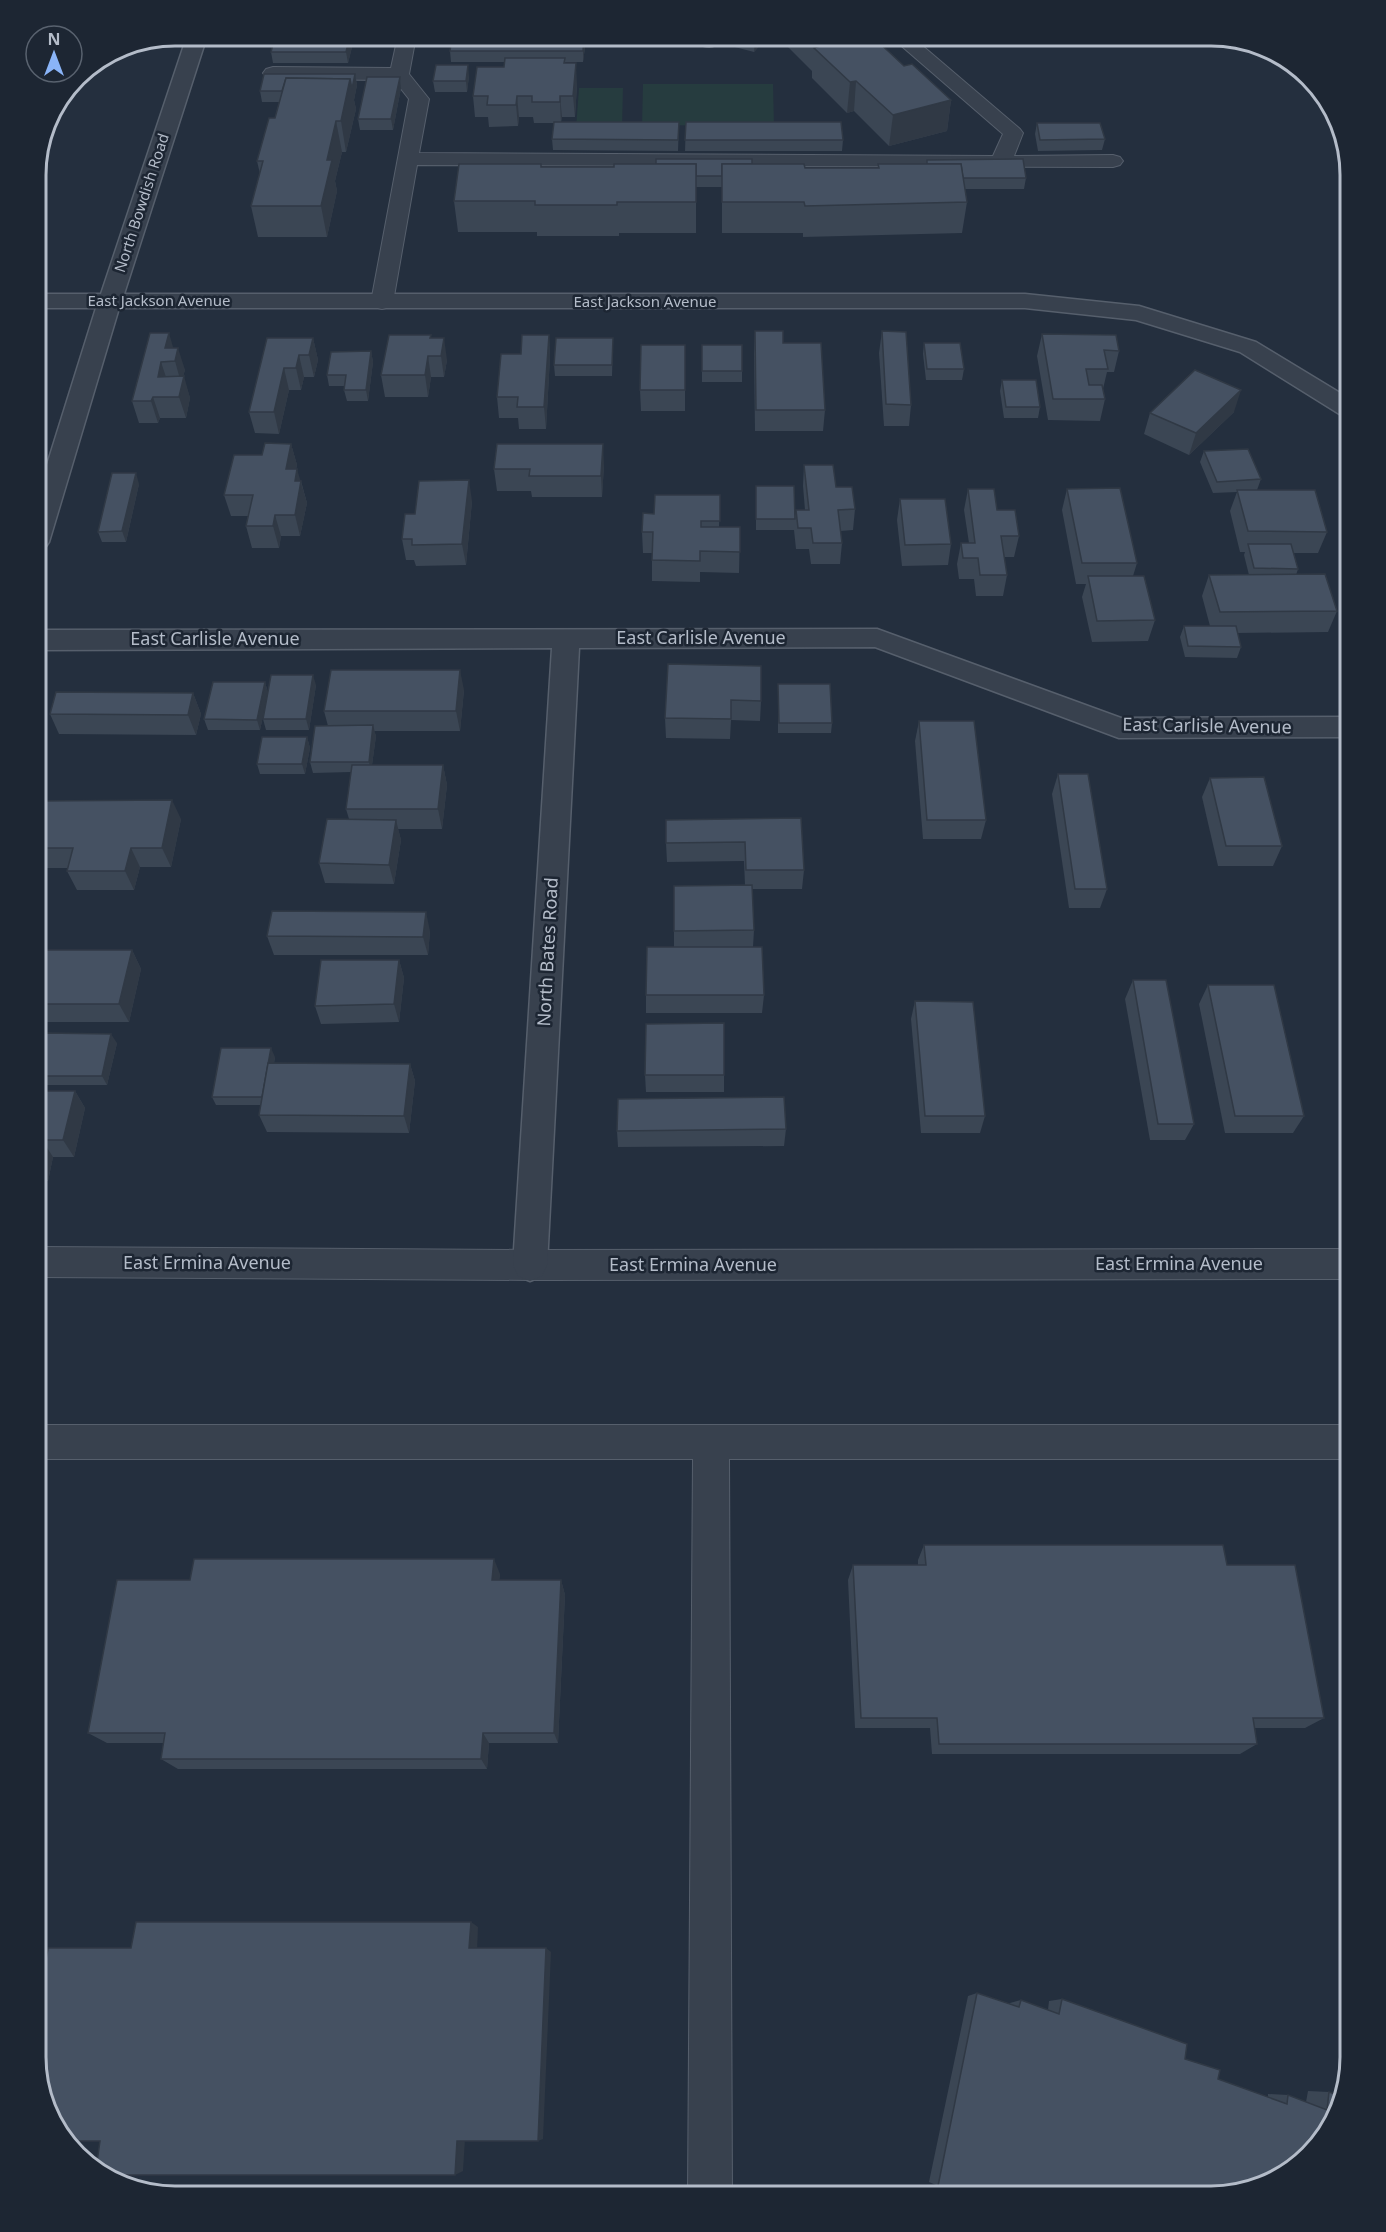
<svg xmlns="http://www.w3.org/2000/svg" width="1386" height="2232" font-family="'Noto Sans',sans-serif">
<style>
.green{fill:#263c3f}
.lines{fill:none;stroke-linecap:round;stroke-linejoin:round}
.service-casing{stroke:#565f6c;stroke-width:2}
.minor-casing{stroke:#565f6c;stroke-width:3}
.service{fill:#38414e;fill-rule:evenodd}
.minor{fill:#38414e;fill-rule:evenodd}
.wall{fill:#3b4654}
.shaded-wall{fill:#303945}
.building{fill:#455162;stroke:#303945;stroke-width:1.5}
.labels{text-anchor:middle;stroke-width:5;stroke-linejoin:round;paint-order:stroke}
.far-street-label{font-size:15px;fill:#b4bcc9;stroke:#1d2633}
.street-label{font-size:18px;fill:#b4bcc9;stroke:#1d2633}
.rim{fill:none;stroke:#b4bcc9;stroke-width:3}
</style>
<rect width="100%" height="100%" fill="#242f3e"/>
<!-- green -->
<g class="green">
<polygon points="643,84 773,84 774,126 642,125"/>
<polygon points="579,88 623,88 622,128 576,128"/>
</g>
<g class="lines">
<!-- service casing -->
<g class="service-casing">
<g id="service">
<polygon points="398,36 416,36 409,74 429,99 419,153 993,156 1003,134 890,36 911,36 1020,129 1023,133 1014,156 1113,155 1120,157 1123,161 1120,165 1113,167 417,165 393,302 390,307 382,309 374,307 371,302 409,99 394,80 273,79 266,77 263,73 266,69 273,67 391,68"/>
<path d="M705 36H724C718 45 714 49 703 46L701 42Z"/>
<polygon points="36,1247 530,1250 1350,1249 1350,1279 530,1280 36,1277"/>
<polygon points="36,1425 1350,1425 1350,1459 729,1459 732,2196 688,2196 693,1459 36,1459"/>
</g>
</g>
<!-- minor casing -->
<g class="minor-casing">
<g id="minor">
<polygon points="187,36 207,36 124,294 1025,294 1139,306 1256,342 1350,399 1350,418 1341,415 1240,352 1136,320 1025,308 119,308 49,542 45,548 36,551 36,500 96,308 36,308 36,294 101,294"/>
<polygon points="877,629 1121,718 1350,717 1350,737 1119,738 875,647 579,648 547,1265 542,1276 530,1281 518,1276 513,1265 552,648 36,650 36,630"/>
</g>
</g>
<!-- service -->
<use href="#service" class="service"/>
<!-- minor -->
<use href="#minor" class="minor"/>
</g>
<!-- wall -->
<g class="wall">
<polygon points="275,36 383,36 381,43 351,43 352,47 348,63 273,63 271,52"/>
<polygon points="584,36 585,47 583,62 565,62 577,85 575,117 562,117 561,122 679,122 678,151 553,150 552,139 554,123 534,123 533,117 519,117 518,126 489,127 488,117 475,117 473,96 504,67 504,62 451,62 450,51"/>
<polygon points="653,36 689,36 682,44 653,37"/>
<polygon points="727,36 768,36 754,52 727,45"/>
<polygon points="785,36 878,36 877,41 904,66 951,100 947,131 889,146 854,111 847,113 812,78 812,71 785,44"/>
<polygon points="355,74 357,85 354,100 356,109 346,152 342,152 335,181 337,191 327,237 258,237 251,206 260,174 257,161 275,118 279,102 262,102 260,91"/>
<polygon points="469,76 467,92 435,92 433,81"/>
<polygon points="400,77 401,88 393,130 360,130 358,119"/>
<polygon points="686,122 843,140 842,151 685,151"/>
<polygon points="1037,123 1105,139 1102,150 1038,151 1035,134"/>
<polygon points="927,160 1026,178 1024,189 965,189 967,202 962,233 803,237 803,233 722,233 722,187 696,187 696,233 619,233 619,236 537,236 537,232 458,232 454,201 542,167 614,167 752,164 805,168 878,168 878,164 926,164"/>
<polygon points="755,331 825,410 823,431 755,431 754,353"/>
<polygon points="882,331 911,405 909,426 884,426 879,353"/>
<polygon points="150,333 173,348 185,370 183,376 190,398 186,418 160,418 158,423 139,423 132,401"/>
<polygon points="1042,334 1119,351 1114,372 1107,372 1103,389 1105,399 1100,421 1048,420 1037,356"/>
<polygon points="549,335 550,357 546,429 519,429 518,418 499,418 497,397 521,354"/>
<polygon points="267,338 313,338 318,360 314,377 304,377 301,390 289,390 279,434 255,433 249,412"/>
<polygon points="431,338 447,360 444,377 431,377 428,397 385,397 381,375"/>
<polygon points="613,338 612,376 555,376 554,365"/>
<polygon points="924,343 964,369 962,380 926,380 923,354"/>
<polygon points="685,345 685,411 641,411 640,390"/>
<polygon points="702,345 742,371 742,382 702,382"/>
<polygon points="371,351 373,362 368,401 347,401 344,390 345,386 329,386 327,375"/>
<polygon points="1002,380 1040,407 1038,418 1004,418 1000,391"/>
<polygon points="1234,412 1189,455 1144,434 1150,413"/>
<polygon points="291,444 297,465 296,469 300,481 301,481 307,503 300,536 281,536 279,548 252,548 246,526 248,516 231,516 224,495 262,455"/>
<polygon points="1204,451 1261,479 1257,490 1327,532 1318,553 1293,553 1298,569 1296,575 1337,611 1328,632 1237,633 1241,647 1237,658 1185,657 1180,637 1184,626 1210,626 1202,596 1209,575 1249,575 1244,555 1245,552 1240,552 1230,511 1237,492 1213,493 1200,462"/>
<polygon points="604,465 602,497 532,497 531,491 497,491 494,469"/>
<polygon points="804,465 836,487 855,509 853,530 840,531 842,543 840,564 811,564 809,549 796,549 794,530 756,530 756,486 795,516 796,510 805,510 803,486"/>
<polygon points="139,484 126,542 102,542 98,532"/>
<polygon points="968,489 1019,536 1014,557 1004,557 1007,575 1003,596 976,596 974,579 959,579 957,564 961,543 969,543 964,510"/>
<polygon points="1067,489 1137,563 1133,576 1155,620 1148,641 1092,642 1082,597 1086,584 1076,584 1062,510"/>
<polygon points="720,495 719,527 740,527 739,573 700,572 700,582 652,581 652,553 643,553 642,532"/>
<polygon points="900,499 951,544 948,565 902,566 897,520"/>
<polygon points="472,501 466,565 416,566 414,560 406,560 402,539 415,514"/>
<polygon points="668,664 761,701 760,721 731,720 730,739 666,738 665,718"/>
<polygon points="265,682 268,693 316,685 309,730 266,730 263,719 268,693 260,730 208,730 204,719"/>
<polygon points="778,684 832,723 831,733 778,733"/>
<polygon points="464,690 460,731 374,731 376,736 372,765 443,765 447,785 442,829 398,829 401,840 394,884 325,883 319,863 349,819 346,809 351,772 313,773 310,762 328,726 324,711"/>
<polygon points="193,693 201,714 196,735 59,734 50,714"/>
<polygon points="919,721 986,820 981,839 923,839 915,741"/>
<polygon points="307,737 310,748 305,774 260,774 257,764"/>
<polygon points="1058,774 1107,889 1100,908 1069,908 1052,794"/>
<polygon points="1210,778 1282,846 1273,866 1218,866 1202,797"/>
<polygon points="36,801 181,819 171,867 140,867 134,890 77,890 67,871 68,868 36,868"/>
<polygon points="801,818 804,870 802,889 752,889 754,930 753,947 764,995 762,1013 646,1013 646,995 674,947 674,886 745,885 744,861 667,862 666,843"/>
<polygon points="430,931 428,955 274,955 267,936"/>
<polygon points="36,950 132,950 141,969 129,1022 36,1022"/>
<polygon points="399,960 404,978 399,1022 321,1024 315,1006"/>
<polygon points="1133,980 1194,1124 1185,1140 1150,1140 1125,999"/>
<polygon points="1208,985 1304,1116 1293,1133 1225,1133 1199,1004"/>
<polygon points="915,1001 985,1116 980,1133 921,1133 911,1019"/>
<polygon points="117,1043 107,1085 40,1085 36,1080 36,1068"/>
<polygon points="275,1057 274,1063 410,1064 415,1081 409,1133 267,1132 259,1115 261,1105 216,1105 212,1097"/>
<polygon points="645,1075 724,1075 724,1092 646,1092"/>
<polygon points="36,1091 75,1091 85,1108 74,1157 53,1157 48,1181 36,1181"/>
<polygon points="786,1129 784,1146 618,1147 617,1131"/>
<polygon points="924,1545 1227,1565 1324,1718 1305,1728 1255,1728 1257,1744 1240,1754 932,1754 930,1728 855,1728 848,1580 853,1565 918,1565 918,1560"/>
<polygon points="500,1574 499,1580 561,1580 565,1595 558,1743 489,1743 487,1769 178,1769 161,1759 164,1743 107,1743 88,1733 190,1580"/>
<polygon points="1350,1834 1350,1870 1345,1835"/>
<polygon points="977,1993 1010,2004 1010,2003 1021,2000 1048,2010 1049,2001 1062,1999 1185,2059 1218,2079 1268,2097 1268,2094 1288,2095 1306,2102 1308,2091 1329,2092 1327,2134 938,2186 929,2182 968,1996"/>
</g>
<!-- shaded-wall -->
<g class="shaded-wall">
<polygon points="350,36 352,47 348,63 346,52"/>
<polygon points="584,36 585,47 583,62 583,51"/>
<polygon points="682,36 689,36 682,44"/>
<polygon points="759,36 768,36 754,52 755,41"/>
<polygon points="576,63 577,85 575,117 573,96"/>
<polygon points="468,65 469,76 467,92 466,81"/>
<polygon points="355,74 357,85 354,100 356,109 346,152 341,121 350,79"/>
<polygon points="400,77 401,88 393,130 391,119"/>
<polygon points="856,81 854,111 847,113 850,82"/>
<polygon points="517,96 519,117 518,126 516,105"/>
<polygon points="560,96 562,117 561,123 560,102"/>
<polygon points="951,100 947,131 889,146 893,115"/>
<polygon points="336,121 342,152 335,181 337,191 327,237 321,206 327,160"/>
<polygon points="169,333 175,354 165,348"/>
<polygon points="549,335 550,357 546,429 544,407"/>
<polygon points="313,338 318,360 314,377 309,355"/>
<polygon points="444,338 447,360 444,377 441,356"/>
<polygon points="178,348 185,370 181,383 175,361"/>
<polygon points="371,351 373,362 368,401 366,390"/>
<polygon points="299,355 304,377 301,390 296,368"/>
<polygon points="428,356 431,377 428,397 425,375"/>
<polygon points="161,362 168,383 164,398 158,377"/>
<polygon points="284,368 289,390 279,434 274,412"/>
<polygon points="184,376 190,398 186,418 179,397"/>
<polygon points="1241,390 1234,412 1189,455 1196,433"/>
<polygon points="153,397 160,418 158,423 151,401"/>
<polygon points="291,444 297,465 291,490 286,469"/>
<polygon points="603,444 604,465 602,497 601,476"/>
<polygon points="297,469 307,503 300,536 295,515 295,481"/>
<polygon points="136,473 139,484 126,542 122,531"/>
<polygon points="469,480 472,501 466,565 462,544"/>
<polygon points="275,515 281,536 279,548 273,526"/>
<polygon points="460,670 464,690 460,731 456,711"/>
<polygon points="313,675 316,685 309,730 306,719"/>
<polygon points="265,682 268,693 260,730 257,720"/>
<polygon points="193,693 201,714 196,735 188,715"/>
<polygon points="373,725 376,736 371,772 369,762"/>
<polygon points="307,737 310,748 305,774 302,764"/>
<polygon points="443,765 447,785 442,829 438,809"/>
<polygon points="172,800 181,819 171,867 162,848"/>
<polygon points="396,820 401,840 394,884 389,865"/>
<polygon points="131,848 140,867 134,890 125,871"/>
<polygon points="426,912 430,931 428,955 423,937"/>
<polygon points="132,950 141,969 129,1022 119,1004"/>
<polygon points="399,960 404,978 399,1022 394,1004"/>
<polygon points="111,1034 117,1043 107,1085 102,1076"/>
<polygon points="271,1048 275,1057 267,1105 263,1097"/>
<polygon points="410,1064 415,1081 409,1133 404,1116"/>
<polygon points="75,1091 85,1108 74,1157 63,1140"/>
<polygon points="42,1140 53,1157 48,1181 36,1165"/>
<polygon points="494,1559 500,1574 498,1595 492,1580"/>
<polygon points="561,1580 565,1595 558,1743 554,1733"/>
<polygon points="483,1733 489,1743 487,1769 481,1759"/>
<polygon points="471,1922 478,1927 477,1952 469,1948"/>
<polygon points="546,1948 551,1952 543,2139 538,2141"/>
<polygon points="465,2139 463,2171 455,2175 457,2141"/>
</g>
<!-- building -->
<g class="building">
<polygon points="275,36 350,36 346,52 271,52"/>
<polygon points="452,36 584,36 583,51 450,51"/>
<polygon points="734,36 759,36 755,41"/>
<polygon points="809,36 872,36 904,66 912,64 951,100 893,115 856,81 850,82 814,48 820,46"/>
<polygon points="505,58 565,58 564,63 576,63 573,96 560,96 560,102 532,102 532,96 517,96 516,105 487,105 488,96 473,96 477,67 504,67"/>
<polygon points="436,65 468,65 466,81 433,81"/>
<polygon points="264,74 355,74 352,89 350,79 286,78 282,91 260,91"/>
<polygon points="367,77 400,77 391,119 358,119"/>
<polygon points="286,78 350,79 341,121 336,121 327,160 332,160 321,206 251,206 263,161 257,161 269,118 275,118"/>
<polygon points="554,122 679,122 678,140 552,139"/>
<polygon points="686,122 841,122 843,140 685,140"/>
<polygon points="1037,123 1100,123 1105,139 1040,140"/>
<polygon points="656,159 752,159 752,164 722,164 722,176 696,176 696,164 656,164"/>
<polygon points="1023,159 1026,178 963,178 961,164 927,164 927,160"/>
<polygon points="459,164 541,164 541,167 614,167 614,164 696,164 696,202 617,202 617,205 535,205 535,201 454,201"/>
<polygon points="722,164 804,164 805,168 879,168 878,164 961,164 967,202 805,206 804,202 722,202"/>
<polygon points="755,331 783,331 783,343 821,343 825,410 756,410"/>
<polygon points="882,331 906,332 911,405 886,404"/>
<polygon points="150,333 169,333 165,348 178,348 175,361 161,362 158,377 184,376 179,397 153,397 151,401 132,401"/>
<polygon points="1042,334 1116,335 1119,351 1104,350 1108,369 1086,369 1089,385 1102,385 1105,399 1053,399"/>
<polygon points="389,335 431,335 430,338 444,338 441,356 428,356 425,375 381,375"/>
<polygon points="522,335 549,335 544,407 517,407 518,397 497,397 501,354 521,354"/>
<polygon points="267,338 313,338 309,355 299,355 296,368 284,368 274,412 249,412"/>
<polygon points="556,338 613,338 612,365 554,365"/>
<polygon points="924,343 960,343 964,369 927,369"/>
<polygon points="641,345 685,345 685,390 640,390"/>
<rect x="702" y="345" width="40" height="26"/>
<polygon points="371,351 366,390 344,390 346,375 327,375 331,352"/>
<polygon points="1195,370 1241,390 1196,433 1150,413"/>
<polygon points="1002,380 1036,380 1040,407 1006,407"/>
<polygon points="265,443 291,444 286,469 297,469 295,481 301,481 295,515 275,515 273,526 246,526 253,495 224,495 234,455 262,455"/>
<polygon points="497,444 603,444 601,476 529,476 530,469 494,469"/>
<polygon points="1248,449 1261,479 1217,482 1204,451"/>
<polygon points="804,465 833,465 836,487 852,487 855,509 838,510 842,543 813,543 811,528 798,528 796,510 809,510"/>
<polygon points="112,473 136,473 122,531 98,532"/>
<polygon points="469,480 462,544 412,545 412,539 402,539 405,514 415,514 419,481"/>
<polygon points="756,486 794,486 795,519 756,519"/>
<polygon points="1120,488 1137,563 1082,563 1067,489"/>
<polygon points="968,489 994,489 997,510 1015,510 1019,536 1001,536 1007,575 980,575 978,558 963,558 961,543 975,543"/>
<polygon points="1237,490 1315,490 1327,532 1248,531"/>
<polygon points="655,495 720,495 720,521 701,521 701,527 740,527 740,552 700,551 700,561 652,560 653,532 642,532 643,513 654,514"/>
<polygon points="900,499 945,499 951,544 905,545"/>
<polygon points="1248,544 1291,544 1298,569 1254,568"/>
<polygon points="1325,574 1337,611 1220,612 1209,575"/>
<polygon points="1088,576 1144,576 1155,620 1097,621"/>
<polygon points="1184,626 1236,626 1241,647 1188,646"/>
<polygon points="668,664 761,666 761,701 731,700 731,719 665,718"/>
<polygon points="331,670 460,670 456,711 324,711"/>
<polygon points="271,675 313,675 306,719 263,719"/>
<polygon points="213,682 265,682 257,720 204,719"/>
<polygon points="778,684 830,684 832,723 779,723"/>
<polygon points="56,692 193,693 188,715 50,714"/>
<polygon points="919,721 974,721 986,820 927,820"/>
<polygon points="373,725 369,762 310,762 315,726"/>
<polygon points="262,737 307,737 302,764 257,764"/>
<polygon points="352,765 443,765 438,809 346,809"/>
<polygon points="1058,774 1088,774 1107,889 1075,889"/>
<polygon points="1264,777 1282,846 1226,846 1210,778"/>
<polygon points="172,800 162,848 131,848 125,871 67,871 73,848 36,848 36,801"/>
<polygon points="801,818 804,870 746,870 745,842 666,843 666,820"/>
<polygon points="327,819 396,820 389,865 319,863"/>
<polygon points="752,885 754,930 674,931 674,886"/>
<polygon points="272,911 426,912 423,937 267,936"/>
<polygon points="647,947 762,947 764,995 646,995"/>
<polygon points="36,950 132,950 119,1004 36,1004"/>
<polygon points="321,960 399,960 394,1004 315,1006"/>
<polygon points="1133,980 1166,980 1194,1124 1158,1124"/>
<polygon points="1208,985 1274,985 1304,1116 1235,1116"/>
<polygon points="915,1001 973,1002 985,1116 925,1116"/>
<polygon points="724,1023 724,1075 645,1075 646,1024"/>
<polygon points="45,1033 111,1034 102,1076 36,1076 36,1068"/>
<polygon points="221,1048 271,1048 262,1097 212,1097"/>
<polygon points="268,1063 410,1064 404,1116 259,1115"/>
<polygon points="36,1091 75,1091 63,1140 42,1140 36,1164"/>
<polygon points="784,1097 786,1129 617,1131 618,1099"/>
<polygon points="924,1545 1223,1545 1227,1565 1295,1565 1324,1718 1253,1718 1257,1744 939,1744 937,1718 861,1718 853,1565 926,1565"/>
<polygon points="194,1559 494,1559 492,1580 561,1580 554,1733 483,1733 481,1759 161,1759 165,1733 88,1733 117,1580 190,1580"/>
<polygon points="136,1922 471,1922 469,1948 546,1948 538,2141 457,2141 455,2175 105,2175 98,2173 96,2169 100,2141 71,2141 51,2118 36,2056 36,2015 48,1948 131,1948"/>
<polygon points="977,1993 1019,2007 1021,2000 1059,2014 1062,1999 1187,2044 1185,2059 1220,2070 1218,2079 1287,2104 1288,2095 1327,2110 1329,2092 1338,2095 1327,2134 1272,2181 1210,2196 965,2196 938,2186"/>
</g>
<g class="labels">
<!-- far-street labels -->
<g class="far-street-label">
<text transform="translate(142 203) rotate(-72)" y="5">North Bowdish Road</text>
<text x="159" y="306">East Jackson Avenue</text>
<text x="645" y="307">East Jackson Avenue</text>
</g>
<!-- street labels -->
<g class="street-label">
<text x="701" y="644">East Carlisle Avenue</text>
<text x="215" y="645">East Carlisle Avenue</text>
<text transform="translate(1207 726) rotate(1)" y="6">East Carlisle Avenue</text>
<text transform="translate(548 952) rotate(-87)" y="6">North Bates Road</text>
<text x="207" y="1269">East Ermina Avenue</text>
<text x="1179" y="1270">East Ermina Avenue</text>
<text x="693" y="1271">East Ermina Avenue</text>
</g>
</g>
<!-- crop -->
<path d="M0 0H1386V2232H0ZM175 46H1211A129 129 0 0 1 1340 175V2057A129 129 0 0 1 1211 2186H175A129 129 0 0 1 46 2057V175A129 129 0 0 1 175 46Z" fill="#1d2633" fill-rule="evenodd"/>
<path class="rim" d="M175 46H1211A129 129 0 0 1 1340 175V2057A129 129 0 0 1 1211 2186H175A129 129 0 0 1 46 2057V175A129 129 0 0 1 175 46Z"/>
<!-- north arrow -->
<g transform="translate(54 54)"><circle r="28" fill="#1d2633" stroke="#59626f" stroke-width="1.5"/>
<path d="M0-4.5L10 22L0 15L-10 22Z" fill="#8ab4f8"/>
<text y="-9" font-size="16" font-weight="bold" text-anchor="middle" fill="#b4bcc9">N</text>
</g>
</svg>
